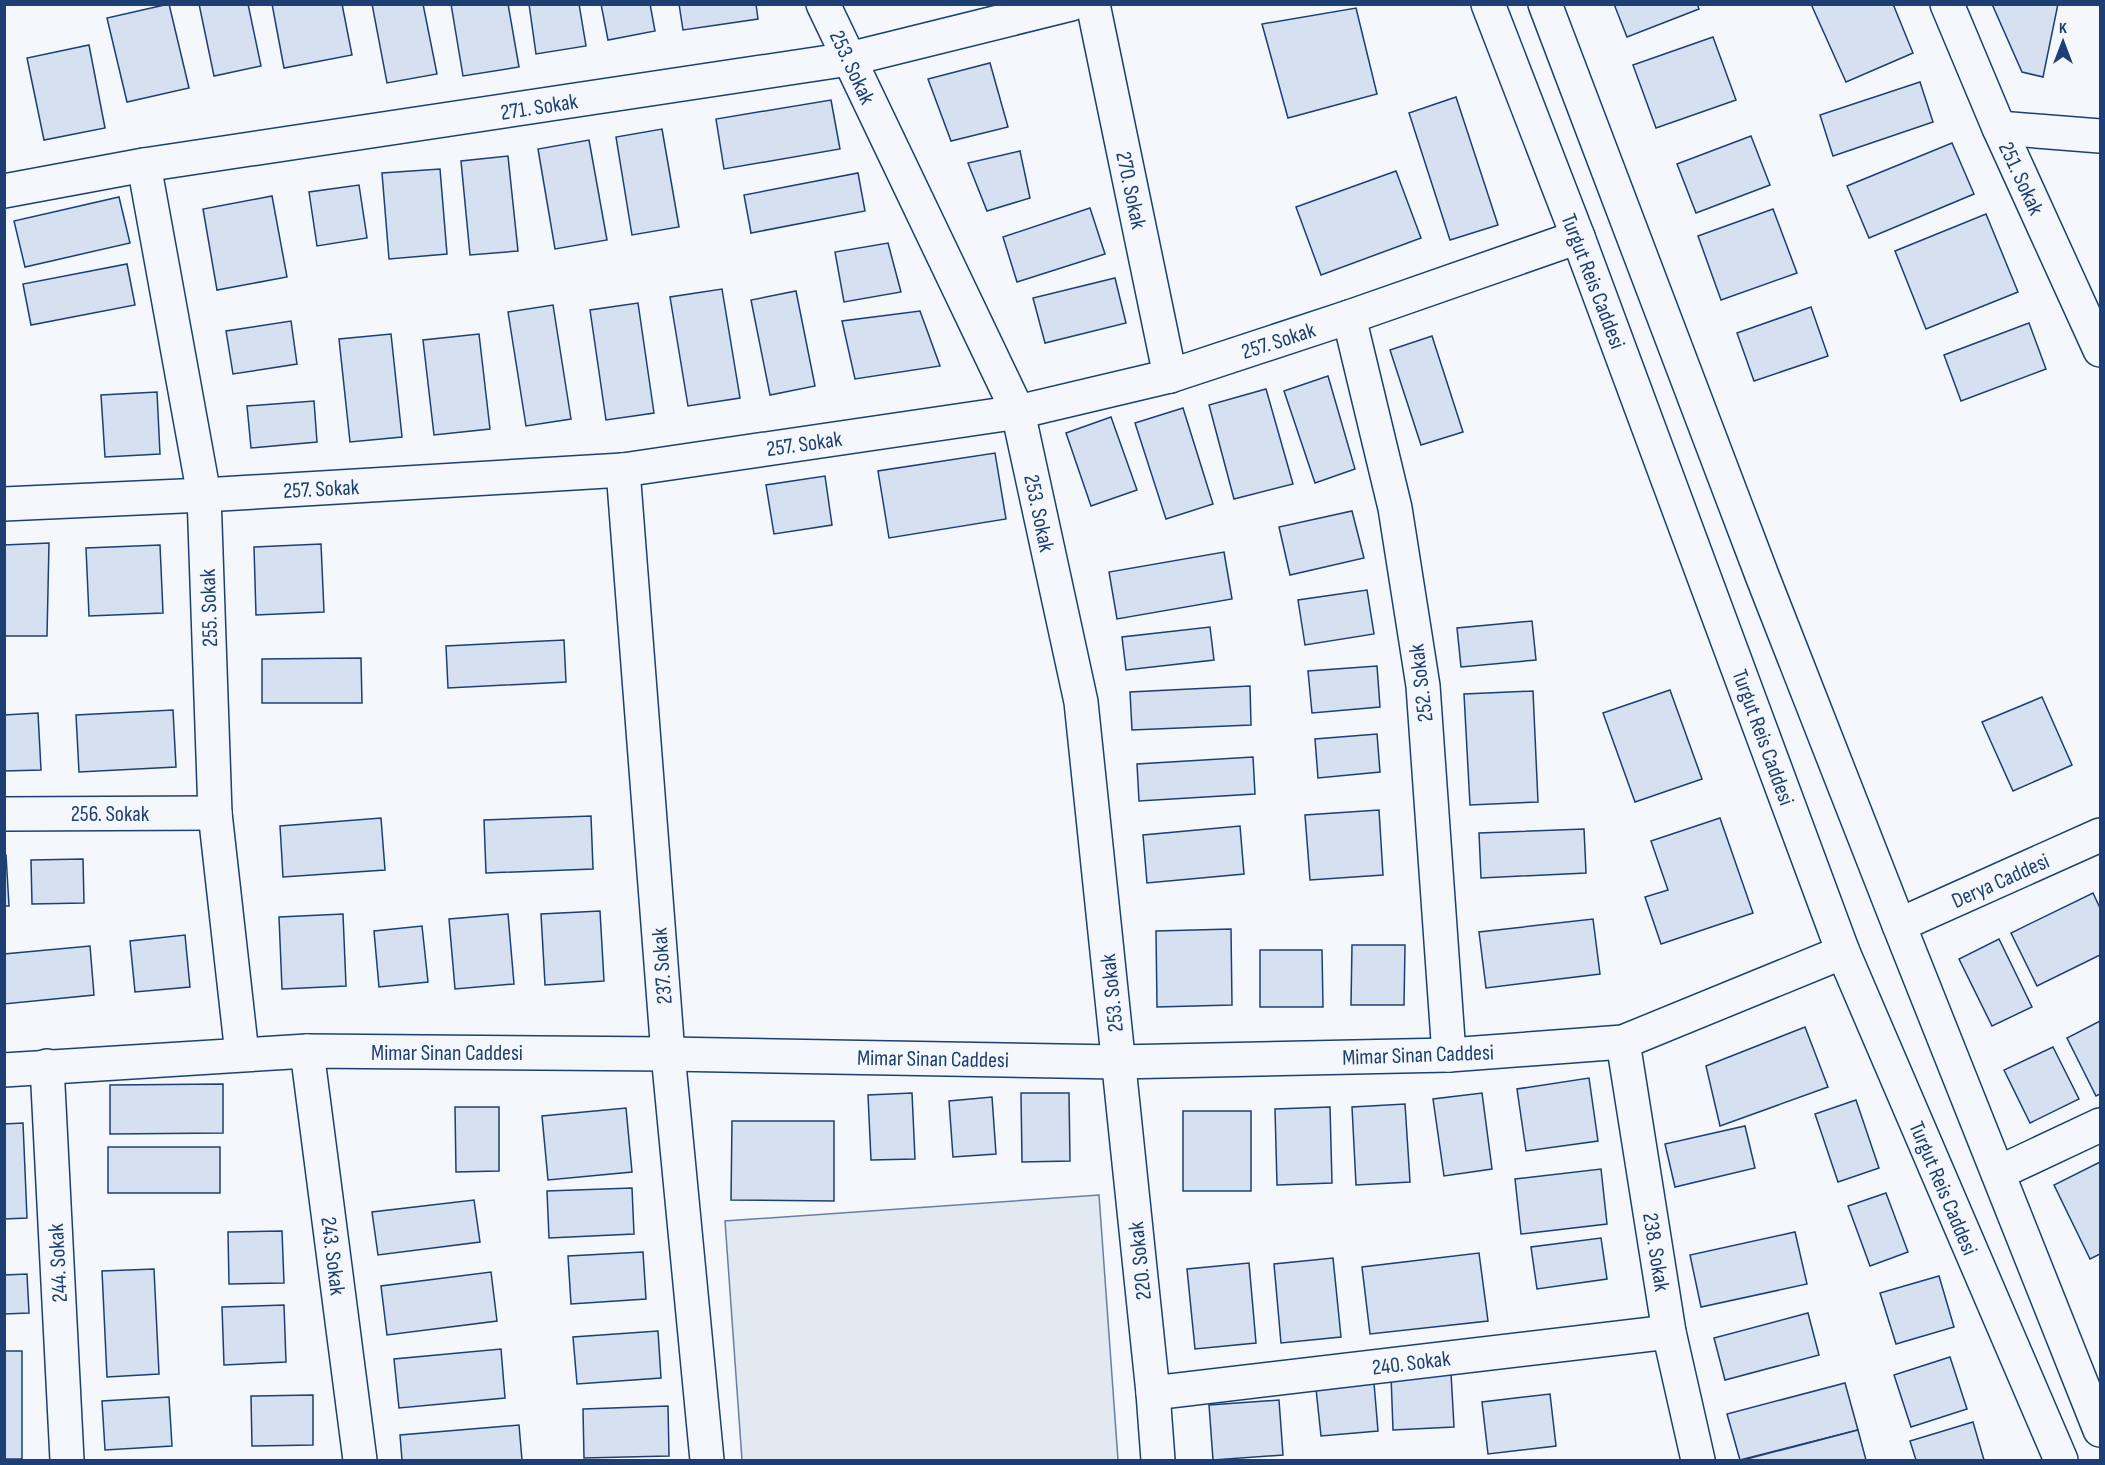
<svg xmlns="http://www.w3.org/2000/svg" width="2105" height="1465" font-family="'Sofia Sans Condensed',sans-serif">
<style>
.green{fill:#e3e9f0;stroke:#687fa3;stroke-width:1.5}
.building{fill:#d5e0f0;stroke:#1d3f73;stroke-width:1.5}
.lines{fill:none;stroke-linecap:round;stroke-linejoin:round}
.minor-casing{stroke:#1d3f73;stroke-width:36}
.major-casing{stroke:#1d3f73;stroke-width:36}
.minor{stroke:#f4f7fb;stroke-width:33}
.major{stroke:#f4f7fb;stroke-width:33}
.labels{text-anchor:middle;stroke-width:4.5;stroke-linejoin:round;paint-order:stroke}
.street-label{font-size:22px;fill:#1d3f73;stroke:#f4f7fb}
</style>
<rect width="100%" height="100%" fill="#f4f7fb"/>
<!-- green -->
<polygon class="green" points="1099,1195 1118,1460 742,1460 725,1221"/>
<!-- building -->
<g class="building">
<polygon points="169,4 189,88 127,102 107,18"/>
<polygon points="199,4 248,4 261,66 214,76"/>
<polygon points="272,4 342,4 352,55 284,68"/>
<polygon points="372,4 423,4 437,74 387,83"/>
<polygon points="451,4 508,4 519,67 463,76"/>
<polygon points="529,4 579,4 586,46 536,54"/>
<polygon points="601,4 650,4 655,31 608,40"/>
<polygon points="679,4 756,4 758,19 683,30"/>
<polygon points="1614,4 1697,4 1699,9 1627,37"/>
<polygon points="1811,4 1893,4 1913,53 1846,82"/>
<polygon points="1992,4 2058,4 2043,77 2022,72"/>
<polygon points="1356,8 1377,94 1288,118 1262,24"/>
<polygon points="1713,37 1736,100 1656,128 1633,65"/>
<polygon points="89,45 105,128 44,140 27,58"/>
<polygon points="990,63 1008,127 951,141 928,79"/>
<polygon points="1920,82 1933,122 1833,156 1820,115"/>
<polygon points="1456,97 1498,225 1450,240 1409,113"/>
<polygon points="831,100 840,149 724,169 716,119"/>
<polygon points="662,129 679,227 632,235 616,137"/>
<polygon points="1751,136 1770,185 1696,213 1677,164"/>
<polygon points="589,140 607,240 555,249 538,149"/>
<polygon points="1952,143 1974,194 1869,238 1847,186"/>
<polygon points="1020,151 1030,198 987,211 968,163"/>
<polygon points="508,156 518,251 470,255 461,161"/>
<polygon points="440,169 447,254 389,259 382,173"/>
<polygon points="1396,171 1421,238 1321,275 1296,207"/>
<polygon points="858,173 865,211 751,233 744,195"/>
<polygon points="359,185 367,238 317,246 309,192"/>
<polygon points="272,196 287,277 217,290 203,209"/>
<polygon points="119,197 130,243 25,267 14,221"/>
<polygon points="1090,208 1105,254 1017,282 1003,237"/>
<polygon points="1773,209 1797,273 1721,300 1698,236"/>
<polygon points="1986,214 2018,292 1926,329 1895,251"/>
<polygon points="888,243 901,292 844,302 835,252"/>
<polygon points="127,264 135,305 31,325 23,284"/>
<polygon points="1115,278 1126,323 1045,343 1033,298"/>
<polygon points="722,289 740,398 688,406 670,297"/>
<polygon points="796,291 815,386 770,395 751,300"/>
<polygon points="638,303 654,413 606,420 590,310"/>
<polygon points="553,305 571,419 526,426 508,312"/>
<polygon points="1811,307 1828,356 1754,381 1737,333"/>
<polygon points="920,311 940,366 855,379 842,321"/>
<polygon points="291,321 297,364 233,374 226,331"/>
<polygon points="2029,323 2046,369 1961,401 1944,355"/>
<polygon points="391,334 402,437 350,442 339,339"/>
<polygon points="479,334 490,429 434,435 423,340"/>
<polygon points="1432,336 1463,432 1421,445 1390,350"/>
<polygon points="1328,376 1355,469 1315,483 1284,391"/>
<polygon points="1266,389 1293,484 1234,499 1209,405"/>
<polygon points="157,392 160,454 105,457 101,395"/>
<polygon points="314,401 317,442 251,448 247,406"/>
<polygon points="1183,408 1213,504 1166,519 1135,423"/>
<polygon points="1111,417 1137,490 1091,506 1066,433"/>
<polygon points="995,453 1006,519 889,538 878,471"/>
<polygon points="825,476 832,525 774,534 766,485"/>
<polygon points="1352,511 1364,558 1290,575 1279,527"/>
<polygon points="49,543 47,636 4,636 4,545"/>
<polygon points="321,544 324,612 256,615 254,547"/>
<polygon points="160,545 163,613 89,616 86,548"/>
<polygon points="1224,552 1232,599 1117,619 1109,572"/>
<polygon points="1367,590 1374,634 1305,645 1298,600"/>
<polygon points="1532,621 1536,660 1461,667 1457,628"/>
<polygon points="1210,627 1214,660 1126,670 1122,637"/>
<polygon points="564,640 566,682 448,688 446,646"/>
<polygon points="361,658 362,703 262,703 262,659"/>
<polygon points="1377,666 1380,707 1312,713 1308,671"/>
<polygon points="1250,686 1251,725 1132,730 1130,692"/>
<polygon points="1670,690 1702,779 1635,802 1603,713"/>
<polygon points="1533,691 1538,802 1470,805 1464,694"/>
<polygon points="2042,697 2072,765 2013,791 1982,722"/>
<polygon points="173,710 176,767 79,772 76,715"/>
<polygon points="38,713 41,770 4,771 4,715"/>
<polygon points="1377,734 1380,772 1318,778 1315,739"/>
<polygon points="1253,757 1255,794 1139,801 1137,764"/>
<polygon points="1379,810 1383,875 1310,880 1305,815"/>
<polygon points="591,816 593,869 486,873 484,820"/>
<polygon points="381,818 385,870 283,877 280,826"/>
<polygon points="1720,818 1753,913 1661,944 1645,897 1668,890 1651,841"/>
<polygon points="1240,826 1244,874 1147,883 1143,835"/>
<polygon points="1584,829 1586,873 1481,878 1479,833"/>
<polygon points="4,855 6,855 9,906 4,906"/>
<polygon points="83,859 84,903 32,904 31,860"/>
<polygon points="2093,893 2100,908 2100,955 2037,986 2011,933"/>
<polygon points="600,911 604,981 545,985 541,914"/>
<polygon points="343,914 346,986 282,989 279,917"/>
<polygon points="508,914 514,984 455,989 449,919"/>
<polygon points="1593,919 1600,974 1486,988 1479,932"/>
<polygon points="422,926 428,982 379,987 374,931"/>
<polygon points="1231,929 1232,1005 1157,1007 1156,931"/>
<polygon points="185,935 190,987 135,992 130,941"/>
<polygon points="1999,939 2032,1007 1992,1026 1959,959"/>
<polygon points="1352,945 1405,945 1404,1005 1351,1005"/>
<polygon points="90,946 94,995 4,1004 4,954"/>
<polygon points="1260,950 1322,950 1323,1007 1260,1007"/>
<polygon points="2100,1021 2100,1094 2096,1096 2067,1038"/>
<polygon points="1805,1027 1828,1087 1720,1126 1706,1066"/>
<polygon points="2053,1047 2079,1099 2030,1123 2004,1070"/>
<polygon points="1589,1078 1598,1141 1526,1151 1517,1089"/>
<polygon points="223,1084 223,1133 110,1134 110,1085"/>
<polygon points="912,1093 915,1159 871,1160 868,1095"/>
<polygon points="1021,1093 1069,1093 1070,1161 1022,1162"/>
<polygon points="1482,1093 1492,1169 1444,1176 1433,1099"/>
<polygon points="992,1097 996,1154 953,1157 949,1101"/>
<polygon points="1856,1100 1879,1168 1838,1182 1815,1114"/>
<polygon points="1405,1104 1410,1182 1356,1185 1352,1107"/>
<polygon points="455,1107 499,1107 499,1171 456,1172"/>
<polygon points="1330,1107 1332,1183 1277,1185 1275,1109"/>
<polygon points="626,1108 632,1172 548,1180 542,1116"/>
<rect x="1183" y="1111" width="68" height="80"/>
<polygon points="732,1121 834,1121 834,1201 731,1200"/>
<polygon points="23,1123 27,1218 4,1219 4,1124"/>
<polygon points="1745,1126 1755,1168 1675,1187 1665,1144"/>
<rect x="108" y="1147" width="112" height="46"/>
<polygon points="2100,1162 2100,1254 2090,1259 2054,1185"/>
<polygon points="1601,1169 1607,1224 1521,1234 1515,1179"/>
<polygon points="632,1188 634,1234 549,1238 547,1191"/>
<polygon points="1886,1193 1908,1252 1870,1266 1848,1206"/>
<polygon points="474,1200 480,1242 378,1255 372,1212"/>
<polygon points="282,1231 284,1283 229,1284 228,1232"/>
<polygon points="1795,1232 1807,1284 1701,1307 1690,1255"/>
<polygon points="1601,1238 1607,1279 1537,1289 1531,1247"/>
<polygon points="643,1252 646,1299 571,1304 568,1256"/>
<polygon points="1479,1253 1488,1321 1370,1334 1362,1267"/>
<polygon points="1333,1258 1341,1337 1281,1343 1274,1264"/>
<polygon points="1249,1263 1256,1343 1195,1349 1187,1269"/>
<polygon points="154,1269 159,1374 107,1377 102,1271"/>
<polygon points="491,1272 497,1321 387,1335 381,1286"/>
<polygon points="27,1274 29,1313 4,1314 4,1275"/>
<polygon points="1939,1276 1954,1327 1896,1344 1880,1293"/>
<polygon points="284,1305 286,1362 224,1365 222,1307"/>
<polygon points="1808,1313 1819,1355 1725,1380 1714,1338"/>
<polygon points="658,1331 661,1378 577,1384 573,1337"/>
<polygon points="501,1349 505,1398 399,1408 394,1359"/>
<rect x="4" y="1351" width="18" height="108"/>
<polygon points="1950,1357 1967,1409 1911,1427 1894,1375"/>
<polygon points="1451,1373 1454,1427 1393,1430 1391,1375"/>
<polygon points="1374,1383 1378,1431 1321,1436 1316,1389"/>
<polygon points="1845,1383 1858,1430 1740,1460 1727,1414"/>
<polygon points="1550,1394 1556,1446 1488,1454 1482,1402"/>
<polygon points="313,1395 313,1445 252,1446 251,1396"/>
<polygon points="169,1397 172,1446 105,1450 102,1401"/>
<polygon points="1279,1400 1283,1455 1213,1460 1209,1405"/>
<polygon points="668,1406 669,1456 584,1458 583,1409"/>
<polygon points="1973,1422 1984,1460 1916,1460 1910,1441"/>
<polygon points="519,1425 522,1460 402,1460 400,1435"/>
<polygon points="1858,1430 1866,1460 1743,1460"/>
</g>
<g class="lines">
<!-- minor casing -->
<g class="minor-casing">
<g id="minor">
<polyline points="823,4 1018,412 1081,702 1153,1393 1158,1460"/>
<polyline points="1093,4 1170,376"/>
<polyline points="1947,4 1999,128 2100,350"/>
<polyline points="1999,128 2100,136"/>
<polyline points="144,165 204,495 215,813 242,1054"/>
<polyline points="4,191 144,165 849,59 1071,4"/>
<polyline points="1349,317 1395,508 1423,686 1449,1055"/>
<polyline points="623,470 668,1054 707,1460"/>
<polyline points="4,504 204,495 623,470 1018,412 1170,376 1349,317 1578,237"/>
<polyline points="4,814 215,813"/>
<polyline points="1623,1042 1669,1332 1698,1460"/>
<polyline points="307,1051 360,1460"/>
<polyline points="47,1066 67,1460"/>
<polyline points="1998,1173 2100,1125"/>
<polyline points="1153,1393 1669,1332"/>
</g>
</g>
<!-- major casing -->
<g class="major-casing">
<g id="major">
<polyline points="1488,4 1578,237 1843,952 2061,1460"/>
<polyline points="1545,4 1763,578 1899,925 2100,1430"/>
<polyline points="1899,925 2100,835"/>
<polyline points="4,1070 307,1051 668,1054 1118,1062 1449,1055 1623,1042 1843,952"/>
</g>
</g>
<!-- minor -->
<use href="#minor" class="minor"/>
<!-- major -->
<use href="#major" class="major"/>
</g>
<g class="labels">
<!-- street labels -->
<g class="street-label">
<text transform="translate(853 67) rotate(65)" y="8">253. Sokak</text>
<text transform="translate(539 106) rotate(-9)" y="8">271. Sokak</text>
<text transform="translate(2022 178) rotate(65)" y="8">251. Sokak</text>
<text transform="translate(1132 190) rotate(78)" y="8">270. Sokak</text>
<text transform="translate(1594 281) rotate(69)" y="8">Turgut Reis Caddesi</text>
<text transform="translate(1278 340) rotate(-18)" y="8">257. Sokak</text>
<text transform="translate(804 443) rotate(-8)" y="8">257. Sokak</text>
<text transform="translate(321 488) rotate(-3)" y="8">257. Sokak</text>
<text transform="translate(1040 513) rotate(78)" y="8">253. Sokak</text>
<text transform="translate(208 608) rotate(-92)" y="8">255. Sokak</text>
<text transform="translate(1420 683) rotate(-97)" y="8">252. Sokak</text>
<text transform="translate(1764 737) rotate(70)" y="8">Turgut Reis Caddesi</text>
<text x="110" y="821">256. Sokak</text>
<text transform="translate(2000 880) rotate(-24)" y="8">Derya Caddesi</text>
<text transform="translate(661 966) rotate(-94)" y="8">237. Sokak</text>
<text transform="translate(1111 993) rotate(-96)" y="8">253. Sokak</text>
<text x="447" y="1060">Mimar Sinan Caddesi</text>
<text transform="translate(1418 1054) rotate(-2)" y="8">Mimar Sinan Caddesi</text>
<text transform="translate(933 1058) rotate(1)" y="8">Mimar Sinan Caddesi</text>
<text transform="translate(1944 1188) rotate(67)" y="8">Turgut Reis Caddesi</text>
<text transform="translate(1657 1252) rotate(81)" y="8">238. Sokak</text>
<text transform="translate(334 1256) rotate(83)" y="8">243. Sokak</text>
<text transform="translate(1139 1261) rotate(-96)" y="8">220. Sokak</text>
<text transform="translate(57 1263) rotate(-93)" y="8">244. Sokak</text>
<text transform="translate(1411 1362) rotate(-7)" y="8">240. Sokak</text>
</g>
</g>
<!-- border -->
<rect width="2105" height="1465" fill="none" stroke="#1d3f73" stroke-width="12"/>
<!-- north arrow -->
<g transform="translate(2063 42)" stroke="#f4f7fb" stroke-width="4.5" paint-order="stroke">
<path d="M0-4.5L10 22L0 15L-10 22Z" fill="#1d3f73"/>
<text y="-9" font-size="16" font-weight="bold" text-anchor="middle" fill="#1d3f73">K</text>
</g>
</svg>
